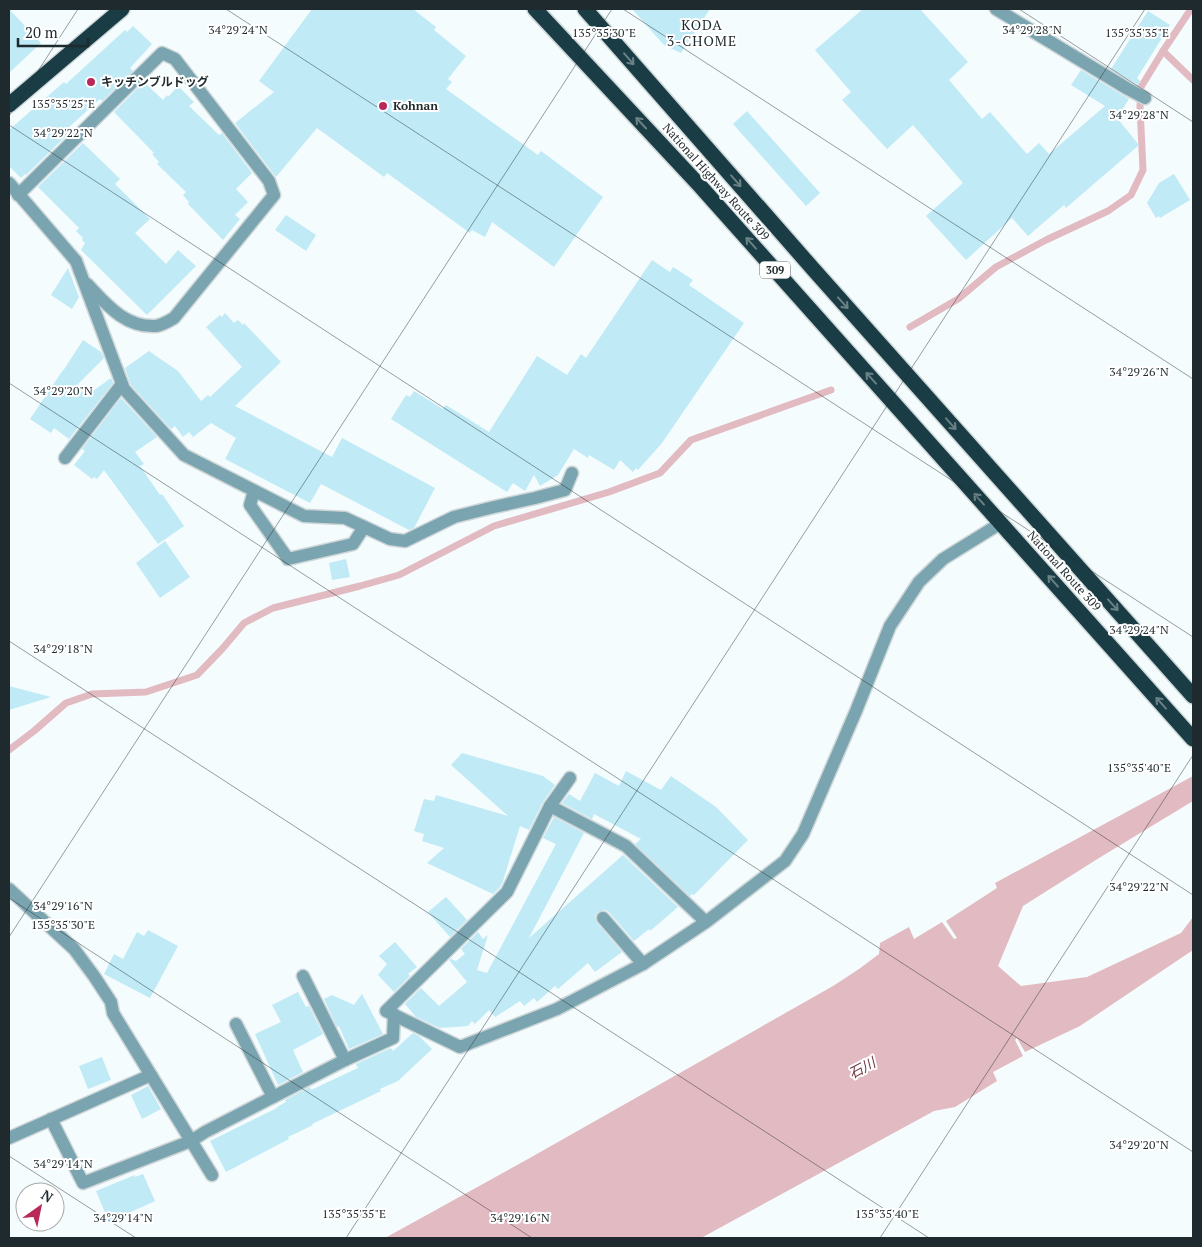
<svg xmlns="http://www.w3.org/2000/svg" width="1202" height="1247" font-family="'PT Serif','Noto Sans JP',serif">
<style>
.water{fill:#e2bac1}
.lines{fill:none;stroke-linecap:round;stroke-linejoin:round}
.stream{stroke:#e2bac1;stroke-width:7}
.building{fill:#bfeaf6}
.minor-casing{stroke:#ced6d8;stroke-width:15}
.highway-casing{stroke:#ced6d8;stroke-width:18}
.minor{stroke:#7aa5b0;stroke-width:12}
.highway{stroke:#1a3d45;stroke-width:15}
.oneway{stroke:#6a8186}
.ticks{fill:none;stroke:#1e2a2d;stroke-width:1;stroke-opacity:0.45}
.poi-dot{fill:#b8295a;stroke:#fff;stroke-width:2}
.labels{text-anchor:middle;stroke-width:4;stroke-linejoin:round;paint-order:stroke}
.shield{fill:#fff;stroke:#626a6c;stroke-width:1}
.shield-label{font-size:11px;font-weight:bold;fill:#1e2a2d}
.poi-label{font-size:12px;font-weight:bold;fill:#1e2a2d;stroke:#fff;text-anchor:start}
.street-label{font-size:12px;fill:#1e2a2d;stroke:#fff}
.neighbourhood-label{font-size:14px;letter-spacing:1px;fill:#1e2a2d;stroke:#fff}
.water-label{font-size:14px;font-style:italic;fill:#6e3844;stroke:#fff}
.ticks-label{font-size:12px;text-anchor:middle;fill:#1e2a2d;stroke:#fff;stroke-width:4;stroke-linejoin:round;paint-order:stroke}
</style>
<rect width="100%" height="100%" fill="#f5fcfd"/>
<!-- water -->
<polygon class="water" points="1193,776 1193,801 1099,858 1023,906 998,966 1021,986 1087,977 1181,933 1193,917 1193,950 1080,1026 1025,1052 1017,1038 1015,1040 1023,1056 993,1072 997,1081 955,1107 934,1111 701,1238 385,1238 528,1159 833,986 859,969 879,954 880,943 909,927 914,939 942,922 954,939 957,938 946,921 997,888 995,883"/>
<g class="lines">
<!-- stream -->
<g class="stream">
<polyline points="1163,51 1193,80"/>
<polyline points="910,327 958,299 996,267 1046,240 1108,211 1131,195 1143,170 1140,107 1141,87 1163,51 1191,9"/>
<polyline points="9,750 34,731 66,703 92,694 146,692 197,675 223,648 244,623 273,608 360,586 399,575 494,526 609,492 660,473 691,440 831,390"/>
</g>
</g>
<!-- building -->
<g class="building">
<polygon points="9,9 41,43 9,73"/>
<polygon points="312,9 413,9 436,27 434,30 466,56 448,79 452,82 446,89 538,155 541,151 603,197 554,267 492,222 485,237 472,230 470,233 387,173 384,177 317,128 276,177 235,123 274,92 259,81"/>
<polygon points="632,9 710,9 681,53 664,45"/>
<polygon points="863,9 920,9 968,62 949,80 982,119 990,112 1027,154 1039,143 1049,154 1105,106 1071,85 1081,70 1129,99 1117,118 1139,145 1066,208 1064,205 1028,236 1012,218 966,260 926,216 963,183 913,125 887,149 842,100 851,92 815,50"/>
<polygon points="1148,11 1170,25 1137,78 1140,81 1138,85 1111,69"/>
<polygon points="133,26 152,44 130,68 133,71 102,101 100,99 68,128 71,131 26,175 25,174 21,178 9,166 9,130 64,82 66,84 125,30 127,32"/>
<polygon points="144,82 163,100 167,95 168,97 178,86 194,102 189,106 219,135 222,133 252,173 236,189 248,202 235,215 240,219 223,240 188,204 189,202 183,195 186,192 157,164 159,162 152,154 154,153 114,112"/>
<polygon points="747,111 820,193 806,206 733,124"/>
<polygon points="83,143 120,179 115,184 150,219 135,233 166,264 178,250 196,266 147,315 81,250 85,243 82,240 83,238 76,231 79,228 38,187"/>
<polygon points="1174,174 1190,200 1160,218 1159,216 1156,218 1147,203 1159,183"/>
<polygon points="286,215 316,235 306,251 275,230"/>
<polygon points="652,260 670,272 673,267 693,280 689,285 744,323 662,443 638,470 636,468 633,472 620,460 614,470 589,455 588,458 574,449 558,475 540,486 534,475 525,491 513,483 507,492 391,419 406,395 410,397 414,391 443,409 446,405 489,432 537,356 567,375 581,354 586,358"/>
<polygon points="68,268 79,297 72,309 51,295"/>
<polygon points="225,313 234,323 238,320 243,325 244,323 281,362 235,406 332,457 342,438 435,488 414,528 409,530 321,484 310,503 225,459 236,438 211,423 193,437 189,432 183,437 175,426 171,429 131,385 125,368 149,351 178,371 201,401 208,395 210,397 242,367 206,327 220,315 222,317"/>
<polygon points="83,340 101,352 104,358 77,385 86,396 111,378 113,383 69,439 54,428 51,433 30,419 63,370 63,371"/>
<polygon points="121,398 157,437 135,452 144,464 140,466 160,495 162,494 184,526 158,544 104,470 97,479 94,477 92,479 74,465 85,451 82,449"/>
<polygon points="165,541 190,577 160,598 136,563"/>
<polygon points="346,559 350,577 332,580 329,563"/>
<polygon points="9,686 51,697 9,710"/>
<polygon points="462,753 543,776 555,785 543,802 529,830 520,826 503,881 500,887 493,894 427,863 444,848 422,841 424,834 414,831 424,799 434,801 436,795 508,816 451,765"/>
<polygon points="626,771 661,790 671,776 716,807 748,840 694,895 692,894 690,896 635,844 641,839 594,814 592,819 562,803 569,794 580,801 595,773 619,786"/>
<polygon points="554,817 584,833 529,938 623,855 678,907 650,931 649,929 634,941 609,912 605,910 598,912 595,916 597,923 622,952 595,972 588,963 558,989 555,986 537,1002 534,998 524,1006 520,1001 495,1017 489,1010 475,1024 472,1021 468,1026 440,1028 416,1017 405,1004 421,988 439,1006 467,982 449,960 451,959 456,961 465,954 461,949 478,932 483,939 488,935 477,970 487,973 556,844 543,838"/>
<polygon points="446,897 467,920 450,937 428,912"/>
<polygon points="148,930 178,946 150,998 104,974 114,954 123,959 137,932 144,936"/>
<polygon points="395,942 417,967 408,974 410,976 394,992 378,975 387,964 379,956"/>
<polygon points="298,992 306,1007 309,1006 323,1034 293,1050 303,1072 278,1085 255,1034 281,1022 272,1005"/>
<polygon points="362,994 383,1034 349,1049 339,1026 337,1027 324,999 332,995 354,1005"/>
<polygon points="413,1033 419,1036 432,1049 398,1081 380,1089 381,1091 312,1124 313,1125 288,1137 289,1139 226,1172 210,1141 277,1108 277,1107 286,1102 285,1100 310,1087 311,1090 358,1068 356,1064 391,1048 393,1051"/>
<polygon points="102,1057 111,1080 88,1089 79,1066"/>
<polygon points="148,1086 161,1109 142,1119 131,1095"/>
<polygon points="143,1174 155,1201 109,1222 96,1191 135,1175 135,1177"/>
</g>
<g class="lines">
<!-- minor casing -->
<g class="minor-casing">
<g id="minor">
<polyline points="996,9 1128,89 1145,98"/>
<polyline points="9,183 76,261 124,389 184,455 304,516 345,518 390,539 405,541 454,517 494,507 535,498 565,490 572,473"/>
<path d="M18 195 162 53 175 59 269 181 274 195 174 318C169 321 162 325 156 326 125 328 106 304 87 284"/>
<polyline points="65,458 122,384"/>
<polyline points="254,491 250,505 288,559 353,544 364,527"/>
<polyline points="550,806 570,778"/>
<polyline points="9,889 74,949 94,976 111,1002 113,1013 212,1175"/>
<polyline points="603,918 643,964"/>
<polyline points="706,922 626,846 550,806 507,892 386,1011 460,1047 557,1009 643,964 706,922 785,861 803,834 856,711 890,626 919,582 943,559 1001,523"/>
<polyline points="303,976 345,1060"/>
<polyline points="236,1024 273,1097"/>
<polyline points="51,1119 83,1183 191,1141 205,1132 345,1060 393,1038 394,1014"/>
<polyline points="9,1138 151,1075"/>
</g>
</g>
<!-- highway casing -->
<g class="highway-casing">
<g id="highway">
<polyline points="535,9 701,187 1193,739"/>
<polyline points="585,9 814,270 1193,696"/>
<polyline points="9,105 122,9"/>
</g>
</g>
<!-- minor -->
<use href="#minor" class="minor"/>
<!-- highway -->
<use href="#highway" class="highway"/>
</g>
<!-- one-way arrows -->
<defs><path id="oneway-shaft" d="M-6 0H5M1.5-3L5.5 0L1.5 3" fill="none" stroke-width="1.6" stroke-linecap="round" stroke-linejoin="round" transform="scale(1.25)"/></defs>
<g class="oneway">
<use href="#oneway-shaft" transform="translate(629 59) rotate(49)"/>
<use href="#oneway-shaft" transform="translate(641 123) rotate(-133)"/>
<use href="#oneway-shaft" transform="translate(736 181) rotate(49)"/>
<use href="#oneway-shaft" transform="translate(751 243) rotate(-132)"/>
<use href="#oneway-shaft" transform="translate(843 303) rotate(48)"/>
<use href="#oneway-shaft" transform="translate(871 378) rotate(-132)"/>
<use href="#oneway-shaft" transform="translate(951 424) rotate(48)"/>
<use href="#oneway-shaft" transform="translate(979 499) rotate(-132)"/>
<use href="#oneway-shaft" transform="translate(1053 581) rotate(-132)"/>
<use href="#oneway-shaft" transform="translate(1113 605) rotate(48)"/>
<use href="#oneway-shaft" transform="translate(1161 703) rotate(-132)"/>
</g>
<!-- ticks -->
<path class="ticks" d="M226 9 1193 637M623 9 1193 379M1019 9 1193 122M9 116 78 9M9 125 1193 895M9 383 1193 1152M9 641 929 1238M9 898 532 1238M9 937 612 9M9 1156 136 1238M346 1238 1145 9M880 1238 1193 755"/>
<!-- markers -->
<g class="poi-dot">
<circle cx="91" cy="82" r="5"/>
<circle cx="383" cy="106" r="5"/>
</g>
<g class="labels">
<!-- shield labels -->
<rect class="shield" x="760" y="261.5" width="30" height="17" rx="4"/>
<g class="shield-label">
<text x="775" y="274">309</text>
</g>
<!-- poi labels -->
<g class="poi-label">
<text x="101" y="86">キッチンブルドッグ</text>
<text x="393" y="110">Kohnan</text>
</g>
<!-- street labels -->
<g class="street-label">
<text transform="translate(716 182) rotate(48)" y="4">National Highway Route 309</text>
<text transform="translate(1064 571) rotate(48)" y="4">National Route 309</text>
</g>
<!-- neighbourhood labels -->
<g class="neighbourhood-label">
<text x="702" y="30">KODA<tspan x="702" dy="16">3-CHOME</tspan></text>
</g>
<!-- water labels -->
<g class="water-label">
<text transform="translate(862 1068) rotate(-28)" y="5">石川</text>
</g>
</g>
<g class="ticks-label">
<text x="1032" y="34">34°29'28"N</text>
<text x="238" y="34">34°29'24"N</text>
<text x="604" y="37">135°35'30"E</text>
<text x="1137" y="37">135°35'35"E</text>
<text x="63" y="108">135°35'25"E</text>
<text x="1139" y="119">34°29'28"N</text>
<text x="63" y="137">34°29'22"N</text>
<text x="1139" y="376">34°29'26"N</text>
<text x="63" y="395">34°29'20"N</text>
<text x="1139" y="634">34°29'24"N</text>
<text x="63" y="653">34°29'18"N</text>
<text x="1139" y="772">135°35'40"E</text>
<text x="1139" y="891">34°29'22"N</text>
<text x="63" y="910">34°29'16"N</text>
<text x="63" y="929">135°35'30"E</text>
<text x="1139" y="1149">34°29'20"N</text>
<text x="63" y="1168">34°29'14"N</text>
<text x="354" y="1218">135°35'35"E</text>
<text x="887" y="1218">135°35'40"E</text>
<text x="123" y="1222">34°29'14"N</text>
<text x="520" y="1222">34°29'16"N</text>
</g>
<!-- border -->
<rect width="1202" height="1247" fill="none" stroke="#1e2a2d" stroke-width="20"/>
<!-- north arrow -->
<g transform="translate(40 1207) rotate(33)"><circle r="24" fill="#ffffff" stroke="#a5aaab"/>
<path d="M0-4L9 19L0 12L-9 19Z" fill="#b8295a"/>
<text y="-8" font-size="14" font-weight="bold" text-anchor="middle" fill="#1e2a2d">N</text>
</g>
<!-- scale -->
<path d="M18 38v8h70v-8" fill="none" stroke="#1e2a2d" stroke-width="2.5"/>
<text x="25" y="38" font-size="15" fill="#1e2a2d" stroke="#ffffff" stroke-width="4" paint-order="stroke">20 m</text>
</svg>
